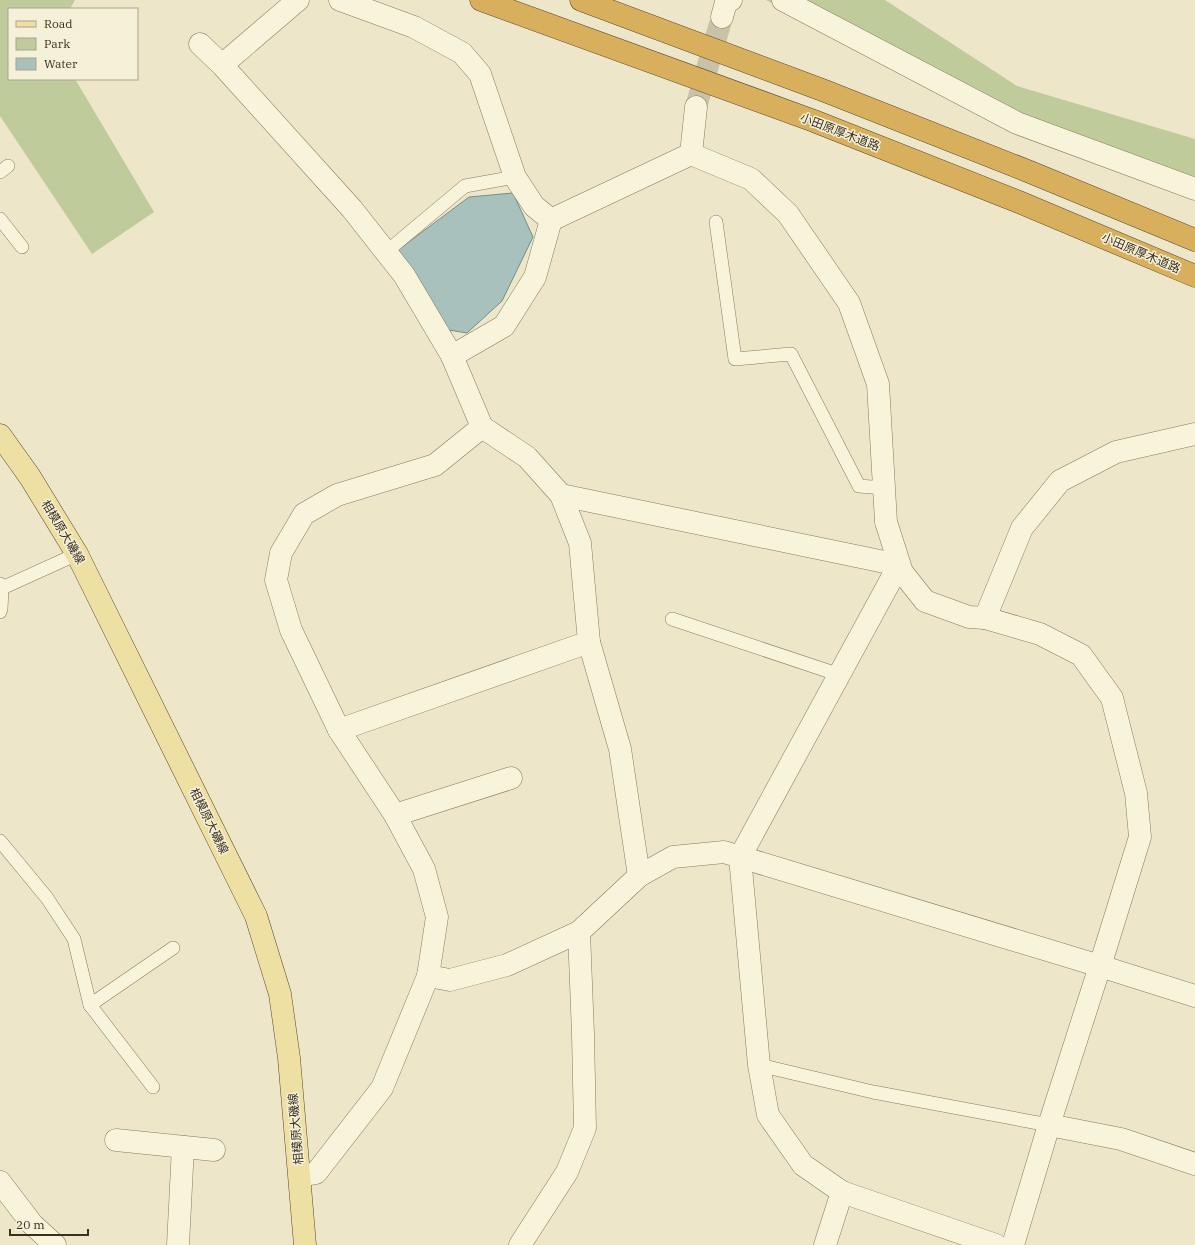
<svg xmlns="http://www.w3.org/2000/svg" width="1195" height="1245" font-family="'IBM Plex Serif','Noto Sans JP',serif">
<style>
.green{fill:#c0cb9c}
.water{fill:#a9c1bd;stroke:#6f908c}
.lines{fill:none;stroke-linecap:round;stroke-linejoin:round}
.street-tunnel{stroke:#c9c2a7;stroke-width:22;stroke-dasharray:22 11;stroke-linecap:butt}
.lane-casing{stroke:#897a5e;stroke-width:14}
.street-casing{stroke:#897a5e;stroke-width:23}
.primary-casing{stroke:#574731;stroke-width:23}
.highway-casing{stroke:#574731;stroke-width:23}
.lane{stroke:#f8f3db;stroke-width:13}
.street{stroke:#f8f3db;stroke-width:22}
.primary{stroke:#eedfa2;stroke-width:22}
.highway{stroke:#d8b05d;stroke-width:22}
.labels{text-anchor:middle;stroke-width:3;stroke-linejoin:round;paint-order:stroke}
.street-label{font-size:12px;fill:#3a3021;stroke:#f5f0d8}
</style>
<rect width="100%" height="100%" fill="#ede6c8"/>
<!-- green -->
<g class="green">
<polygon points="0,0 75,0 70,9 9,9 9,79 75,79 154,212 92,254 0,116"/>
<polygon points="766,0 885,0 1017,86 1195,139 1195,199 996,124"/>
</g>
<!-- water -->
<polygon class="water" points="513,193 533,237 502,301 467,333 449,330 394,253 469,197"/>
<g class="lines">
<!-- street-tunnel -->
<polyline class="street-tunnel" points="696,107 722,17"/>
<!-- lane casing -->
<g class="lane-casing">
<g id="lane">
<polyline points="0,172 8,166"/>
<polyline points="0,219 22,247"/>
<polyline points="716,222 735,359 791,354 859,486 884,488"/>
<polyline points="386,252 465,186 515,177"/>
<polyline points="0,584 2,588 1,609 0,612"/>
<polyline points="2,588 77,554"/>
<polyline points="672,619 840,675"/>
<polyline points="0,841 47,898 74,939 90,1005 153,1087"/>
<polyline points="90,1005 173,948"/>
<polyline points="759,1065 873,1092 1049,1125"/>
</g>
</g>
<!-- street casing -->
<g class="street-casing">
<g id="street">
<polyline points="340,0 414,27 462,53 480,74 515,177 534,206 551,220"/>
<polyline points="783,0 1017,123 1195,189"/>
<polyline points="722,17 726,2 731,0"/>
<polyline points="200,44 222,65 352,209 404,275 452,356"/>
<polyline points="222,65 298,0"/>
<polyline points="691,154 751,179 788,214 849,303 878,384 886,522 902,572 925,601 969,617 985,618 1040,634 1081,655 1112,698 1136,793 1140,837 1100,966 1049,1125 1013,1245"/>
<polyline points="561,495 899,565 740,857 759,1065 768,1115 803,1165 842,1192 996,1245"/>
<polyline points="985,618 1022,528 1060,481 1116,452 1195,434"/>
<polyline points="339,730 589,642"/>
<polyline points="395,815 511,778"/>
<polyline points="639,876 620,749 589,642 580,543 561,495 527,457 482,427 452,356 504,326 535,277 551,220 691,154 696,107"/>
<polyline points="428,976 450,980 507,965 579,932 639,876 673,857 724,852 1100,966 1195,996"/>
<polyline points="1049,1125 1121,1139 1195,1164"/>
<polyline points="116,1140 214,1150"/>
<polyline points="300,1176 316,1173 382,1088 428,976 437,917 424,869 395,815 339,730 291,630 276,580 281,553 304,514 337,495 435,465 482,427"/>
<polyline points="0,1182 32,1224 55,1245"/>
<polyline points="178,1245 183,1147"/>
<polyline points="520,1245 567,1172 585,1128 583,1034 579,932"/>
<polyline points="825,1245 842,1192"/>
</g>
</g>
<!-- primary casing -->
<g class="primary-casing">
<polyline id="primary" points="0,435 30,477 77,554 256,916 280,994 289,1058 305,1245"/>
</g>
<!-- highway casing -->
<g class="highway-casing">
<g id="highway">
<polyline points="481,0 814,121 1019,202 1195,276"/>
<polyline points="581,0 825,91 1030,172 1195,240"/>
</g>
</g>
<!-- lane -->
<use href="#lane" class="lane"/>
<!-- street -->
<use href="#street" class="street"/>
<!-- primary -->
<use href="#primary" class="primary"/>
<!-- highway -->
<use href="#highway" class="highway"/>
</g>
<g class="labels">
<!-- street labels -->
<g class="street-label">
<text transform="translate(840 132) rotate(21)" y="4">小田原厚木道路</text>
<text transform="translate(1141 253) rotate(23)" y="4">小田原厚木道路</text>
<text transform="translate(63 532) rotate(59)" y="4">相模原大磯線</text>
<text transform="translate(209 821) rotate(64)" y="4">相模原大磯線</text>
<text transform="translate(296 1129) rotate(-95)" y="4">相模原大磯線</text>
</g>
</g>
<!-- legend -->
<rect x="8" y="8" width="130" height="72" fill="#f5f0d8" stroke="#aaa38f"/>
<rect x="16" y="21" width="20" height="6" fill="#eedfa2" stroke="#aaa38f"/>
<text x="44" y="28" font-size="12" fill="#3a3021">Road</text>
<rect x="16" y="38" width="20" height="12" fill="#c0cb9c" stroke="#aaa38f"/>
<text x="44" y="48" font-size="12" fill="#3a3021">Park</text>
<rect x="16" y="58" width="20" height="12" fill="#a9c1bd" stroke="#aaa38f"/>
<text x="44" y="68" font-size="12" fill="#3a3021">Water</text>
<!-- scale -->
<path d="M10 1229v6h78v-6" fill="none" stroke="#3a3021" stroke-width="2"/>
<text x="16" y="1229" font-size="12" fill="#3a3021" stroke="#f5f0d8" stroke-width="3" paint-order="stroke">20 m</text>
</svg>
